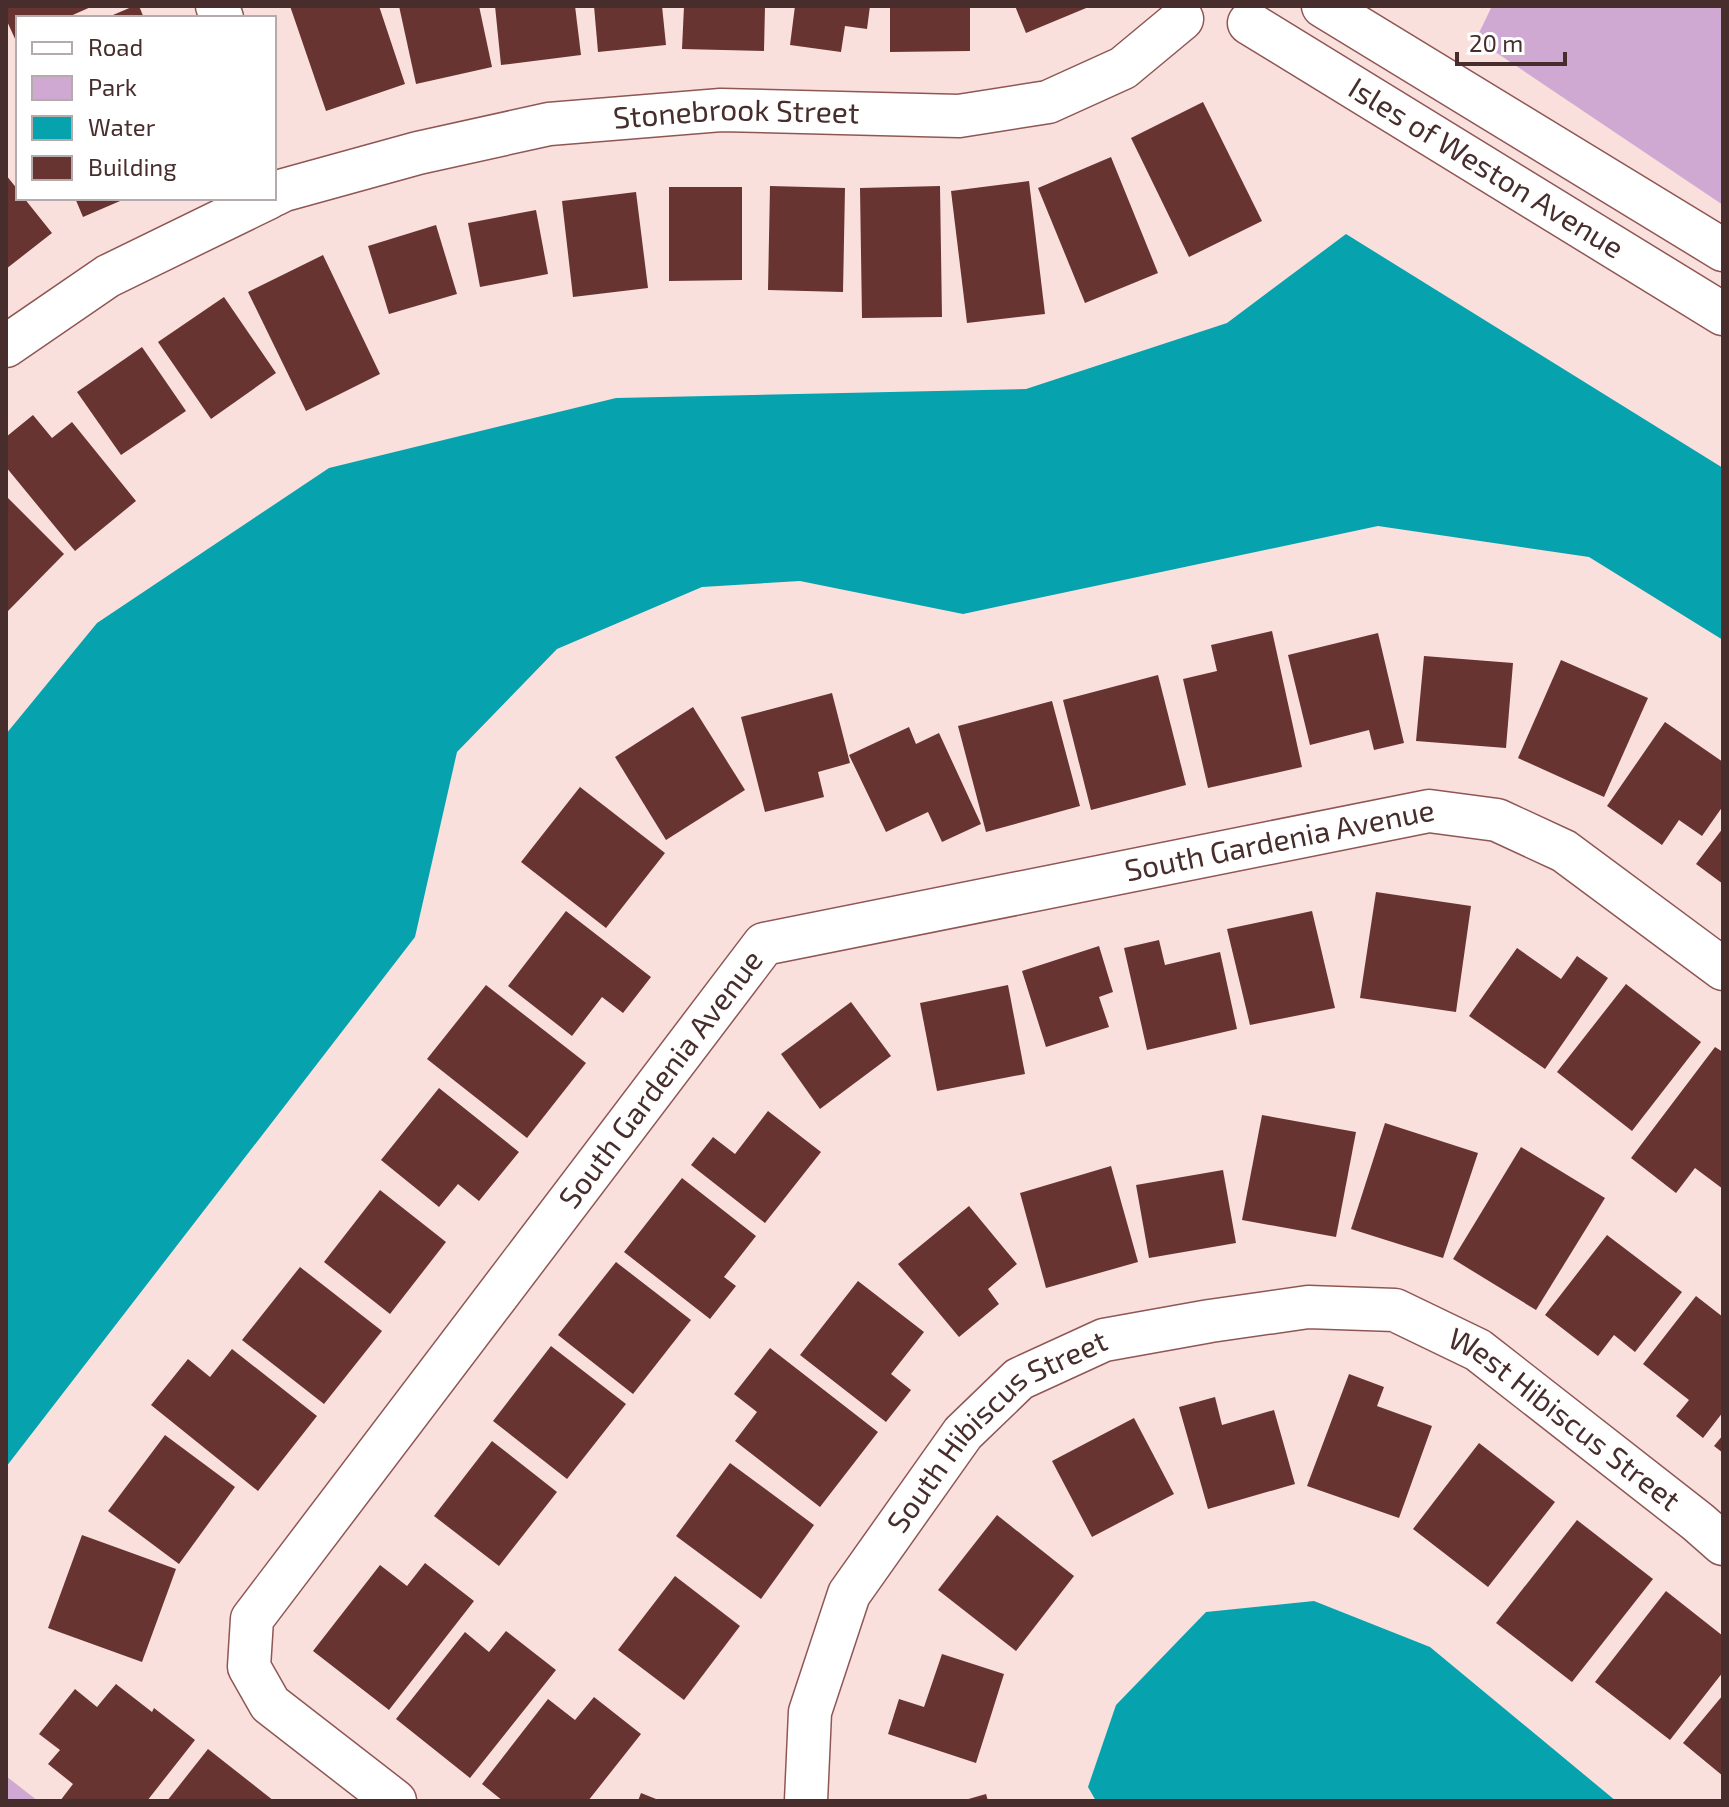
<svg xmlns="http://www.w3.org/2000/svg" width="1729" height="1807" font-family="'Exo 2',sans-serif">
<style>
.green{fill:#cfa9d2}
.water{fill:#06a3ae}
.building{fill:#683432}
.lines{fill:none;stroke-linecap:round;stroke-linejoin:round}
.minor-casing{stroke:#8f5754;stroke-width:45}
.minor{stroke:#fff;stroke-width:42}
.labels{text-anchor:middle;stroke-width:8;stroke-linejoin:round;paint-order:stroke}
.street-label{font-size:30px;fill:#472e2c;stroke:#fff}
</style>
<rect width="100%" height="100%" fill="#fae0dd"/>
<!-- green -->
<g class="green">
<polygon points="1492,6 1723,6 1723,205 1476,39"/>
<polygon points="6,1776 38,1801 6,1801"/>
</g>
<!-- water -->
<g class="water">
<polygon points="1346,234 1723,468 1723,640 1589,557 1378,526 963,614 800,581 702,587 557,649 457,752 415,937 6,1467 6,734 97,623 329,468 616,398 1026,389 1227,323"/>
<polygon points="1314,1601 1430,1647 1616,1801 1096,1801 1088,1787 1116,1705 1206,1612"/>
</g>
<!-- building -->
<g class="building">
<polygon points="6,6 93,6 66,18 18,18 18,39 16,41 6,19"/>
<polygon points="134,6 139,6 144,18 106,18"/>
<polygon points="290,6 379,6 405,84 326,111"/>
<polygon points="399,6 479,6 492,67 416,84"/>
<polygon points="495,6 575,6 581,55 501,65"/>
<polygon points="594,6 662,6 666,45 598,52"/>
<polygon points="684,6 765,6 764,51 682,49"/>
<polygon points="795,6 870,6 867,29 845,26 841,52 790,45"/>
<polygon points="890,6 970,6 970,51 890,52"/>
<polygon points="1015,6 1091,6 1026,33"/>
<polygon points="1203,102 1262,221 1189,257 1131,138"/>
<polygon points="1111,157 1158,273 1085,303 1038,188"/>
<polygon points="6,175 18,190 18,198 24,198 52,233 6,269"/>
<polygon points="1029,181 1045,314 967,323 951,191"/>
<polygon points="770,186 845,188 843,292 768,290"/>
<polygon points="940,186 942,317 862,318 860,188"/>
<polygon points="669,187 742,187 742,280 669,281"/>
<polygon points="636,192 648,288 573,297 562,201"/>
<polygon points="75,198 127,198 83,217"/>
<polygon points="536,210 548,274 480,287 468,223"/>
<polygon points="436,225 457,294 389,314 368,246"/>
<polygon points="323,255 380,374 306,411 248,292"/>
<polygon points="224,297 276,373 211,419 158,342"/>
<polygon points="142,347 186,411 121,455 77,392"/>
<polygon points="33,415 52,438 72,422 136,501 75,551 6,467 6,437"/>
<polygon points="6,496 64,554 8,611 6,609"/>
<polygon points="1272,631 1302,767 1208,788 1183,679 1217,671 1211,645"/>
<polygon points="1378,633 1404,743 1374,750 1369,730 1310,745 1288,655"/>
<polygon points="1424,656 1513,663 1506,748 1416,741"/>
<polygon points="1561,660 1648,698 1604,797 1518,758"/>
<polygon points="1158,675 1186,785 1091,810 1063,700"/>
<polygon points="832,693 850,763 818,772 824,797 765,812 741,717"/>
<polygon points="1052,701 1080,806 986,832 958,726"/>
<polygon points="693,707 745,790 666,840 615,757"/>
<polygon points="1665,722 1723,762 1723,806 1702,836 1679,820 1662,845 1607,806"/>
<polygon points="909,727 916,744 939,733 981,824 942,842 928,812 886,832 849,755"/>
<polygon points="580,787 665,853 606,928 521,862"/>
<polygon points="1723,828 1723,884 1696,864"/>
<polygon points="1376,892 1471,906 1456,1012 1360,998"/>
<polygon points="566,911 651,977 623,1013 602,997 572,1036 508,986"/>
<polygon points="1312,911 1335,1008 1250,1025 1227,929"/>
<polygon points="1159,940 1165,965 1220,952 1237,1029 1147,1050 1124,948"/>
<polygon points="1099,946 1113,992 1099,997 1109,1027 1046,1047 1022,971"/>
<polygon points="1517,948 1561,979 1577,956 1608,978 1545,1069 1469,1016"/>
<polygon points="1626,984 1701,1042 1632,1131 1557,1072"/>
<polygon points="486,985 586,1063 527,1138 427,1059"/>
<polygon points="1008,985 1025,1074 937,1091 920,1003"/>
<polygon points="851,1002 891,1056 820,1109 781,1054"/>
<polygon points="1715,1047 1723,1052 1723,1189 1695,1168 1676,1193 1631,1158"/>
<polygon points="439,1088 519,1152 479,1201 458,1184 439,1207 381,1160"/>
<polygon points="768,1111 821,1152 765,1223 691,1165 713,1137 735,1154"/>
<polygon points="1262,1115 1356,1132 1336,1237 1242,1220"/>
<polygon points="1385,1123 1478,1153 1443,1258 1351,1229"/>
<polygon points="1521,1147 1605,1198 1536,1310 1453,1259"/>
<polygon points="1111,1166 1138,1262 1046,1288 1020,1193"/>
<polygon points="1223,1170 1236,1243 1149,1258 1136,1185"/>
<polygon points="682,1178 756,1236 724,1277 736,1286 710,1319 624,1252"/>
<polygon points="380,1190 446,1242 390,1314 324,1262"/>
<polygon points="969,1206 1017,1264 988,1289 999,1304 959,1337 898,1264"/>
<polygon points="1607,1235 1682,1292 1635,1352 1614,1335 1598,1356 1545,1315"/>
<polygon points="616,1262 691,1320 633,1394 558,1335"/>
<polygon points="300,1267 382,1331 324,1404 242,1340"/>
<polygon points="858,1281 924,1332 891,1374 911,1390 886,1422 800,1355"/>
<polygon points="1696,1296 1723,1317 1723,1412 1703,1438 1676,1416 1689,1400 1643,1364"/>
<polygon points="551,1346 626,1404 567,1479 493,1421"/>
<polygon points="770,1348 878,1432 820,1507 735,1441 757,1412 734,1394"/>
<polygon points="232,1349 317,1416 258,1491 151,1405 188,1359 210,1377"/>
<polygon points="1349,1374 1384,1387 1377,1406 1432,1426 1399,1518 1307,1486"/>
<polygon points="1215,1397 1222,1425 1274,1410 1295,1484 1208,1509 1179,1407"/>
<polygon points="1134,1418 1174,1494 1092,1537 1052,1461"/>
<polygon points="165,1435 235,1487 179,1564 108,1511"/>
<polygon points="1723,1435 1723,1453 1714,1446"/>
<polygon points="492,1441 557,1492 499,1566 434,1516"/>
<polygon points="1479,1443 1555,1502 1488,1587 1413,1529"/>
<polygon points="730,1463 814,1525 761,1599 676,1536"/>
<polygon points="997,1515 1074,1576 1016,1651 938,1590"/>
<polygon points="1577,1520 1653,1579 1572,1682 1496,1623"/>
<polygon points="82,1535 176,1569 142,1662 48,1628"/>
<polygon points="425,1563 474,1601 389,1710 313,1651 380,1565 407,1586"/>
<polygon points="675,1576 740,1626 684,1700 618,1650"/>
<polygon points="1666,1591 1723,1636 1723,1672 1670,1740 1595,1682"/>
<polygon points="506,1631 556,1670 470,1778 396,1719 465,1632 489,1652"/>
<polygon points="942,1654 1004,1674 976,1763 888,1734 899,1699 924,1707"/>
<polygon points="116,1684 152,1712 154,1708 195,1740 147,1801 60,1801 73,1784 48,1764 60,1750 39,1734 75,1689 97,1707"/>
<polygon points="1723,1695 1723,1776 1683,1743"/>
<polygon points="594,1697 641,1734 588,1801 503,1801 482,1784 548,1699 575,1720"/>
<polygon points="208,1749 274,1801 167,1801"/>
<polygon points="641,1793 661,1801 638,1801"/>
<polygon points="986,1794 988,1801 965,1801 965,1800"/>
</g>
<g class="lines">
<!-- minor casing -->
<g class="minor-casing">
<g id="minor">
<polyline points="217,6 222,18"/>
<polyline points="1323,6 1723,250"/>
<path id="s1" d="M1249 23 1723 314"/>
<path id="s2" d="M274 195 284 190 418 153 549 124 721 110 959 116 1048 102 1123 68 1182 19"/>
<polyline points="6,346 108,276 268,198"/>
<path id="s3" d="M395 1801 270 1704 249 1667 252 1619 764 944 1429 811 1497 820 1564 851 1723 969"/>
<path id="s4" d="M806 1801 810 1712 849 1594 963 1433 1019 1379 1104 1340 1210 1321 1308 1307 1395 1310 1478 1350 1698 1522 1723 1544"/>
</g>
</g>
<!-- minor -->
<use href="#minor" class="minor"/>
</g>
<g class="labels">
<!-- street labels -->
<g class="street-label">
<text dy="10" stroke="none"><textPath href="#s2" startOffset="472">Stonebrook Street</textPath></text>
<text dy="10" stroke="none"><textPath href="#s1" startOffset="278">Isles of Weston Avenue</textPath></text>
<text dy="10" stroke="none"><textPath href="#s3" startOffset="1622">South Gardenia Avenue</textPath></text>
<text dy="10" stroke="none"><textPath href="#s3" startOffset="926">South Gardenia Avenue</textPath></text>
<text dy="10" stroke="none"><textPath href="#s4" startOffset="1078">West Hibiscus Street</textPath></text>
<text dy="10" stroke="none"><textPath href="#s4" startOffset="438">South Hibiscus Street</textPath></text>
</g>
</g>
<!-- border -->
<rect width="1729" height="1807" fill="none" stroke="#472e2c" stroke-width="16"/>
<!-- legend -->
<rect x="16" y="16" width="260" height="184" fill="#ffffff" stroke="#b5abab" stroke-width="2"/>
<rect x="32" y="42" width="40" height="12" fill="#ffffff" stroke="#b5abab" stroke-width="2"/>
<text x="88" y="56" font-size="24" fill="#472e2c">Road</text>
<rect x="32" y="76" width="40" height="24" fill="#cfa9d2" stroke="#b5abab" stroke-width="2"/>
<text x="88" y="96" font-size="24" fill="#472e2c">Park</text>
<rect x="32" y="116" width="40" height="24" fill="#06a3ae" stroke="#b5abab" stroke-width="2"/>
<text x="88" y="136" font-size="24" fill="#472e2c">Water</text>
<rect x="32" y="156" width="40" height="24" fill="#683432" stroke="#b5abab" stroke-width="2"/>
<text x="88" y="176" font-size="24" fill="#472e2c">Building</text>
<!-- scale -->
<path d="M1457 52v12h108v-12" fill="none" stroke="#472e2c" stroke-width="4"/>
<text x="1469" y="52" font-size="24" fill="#472e2c" stroke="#ffffff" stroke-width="6" paint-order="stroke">20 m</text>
</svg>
